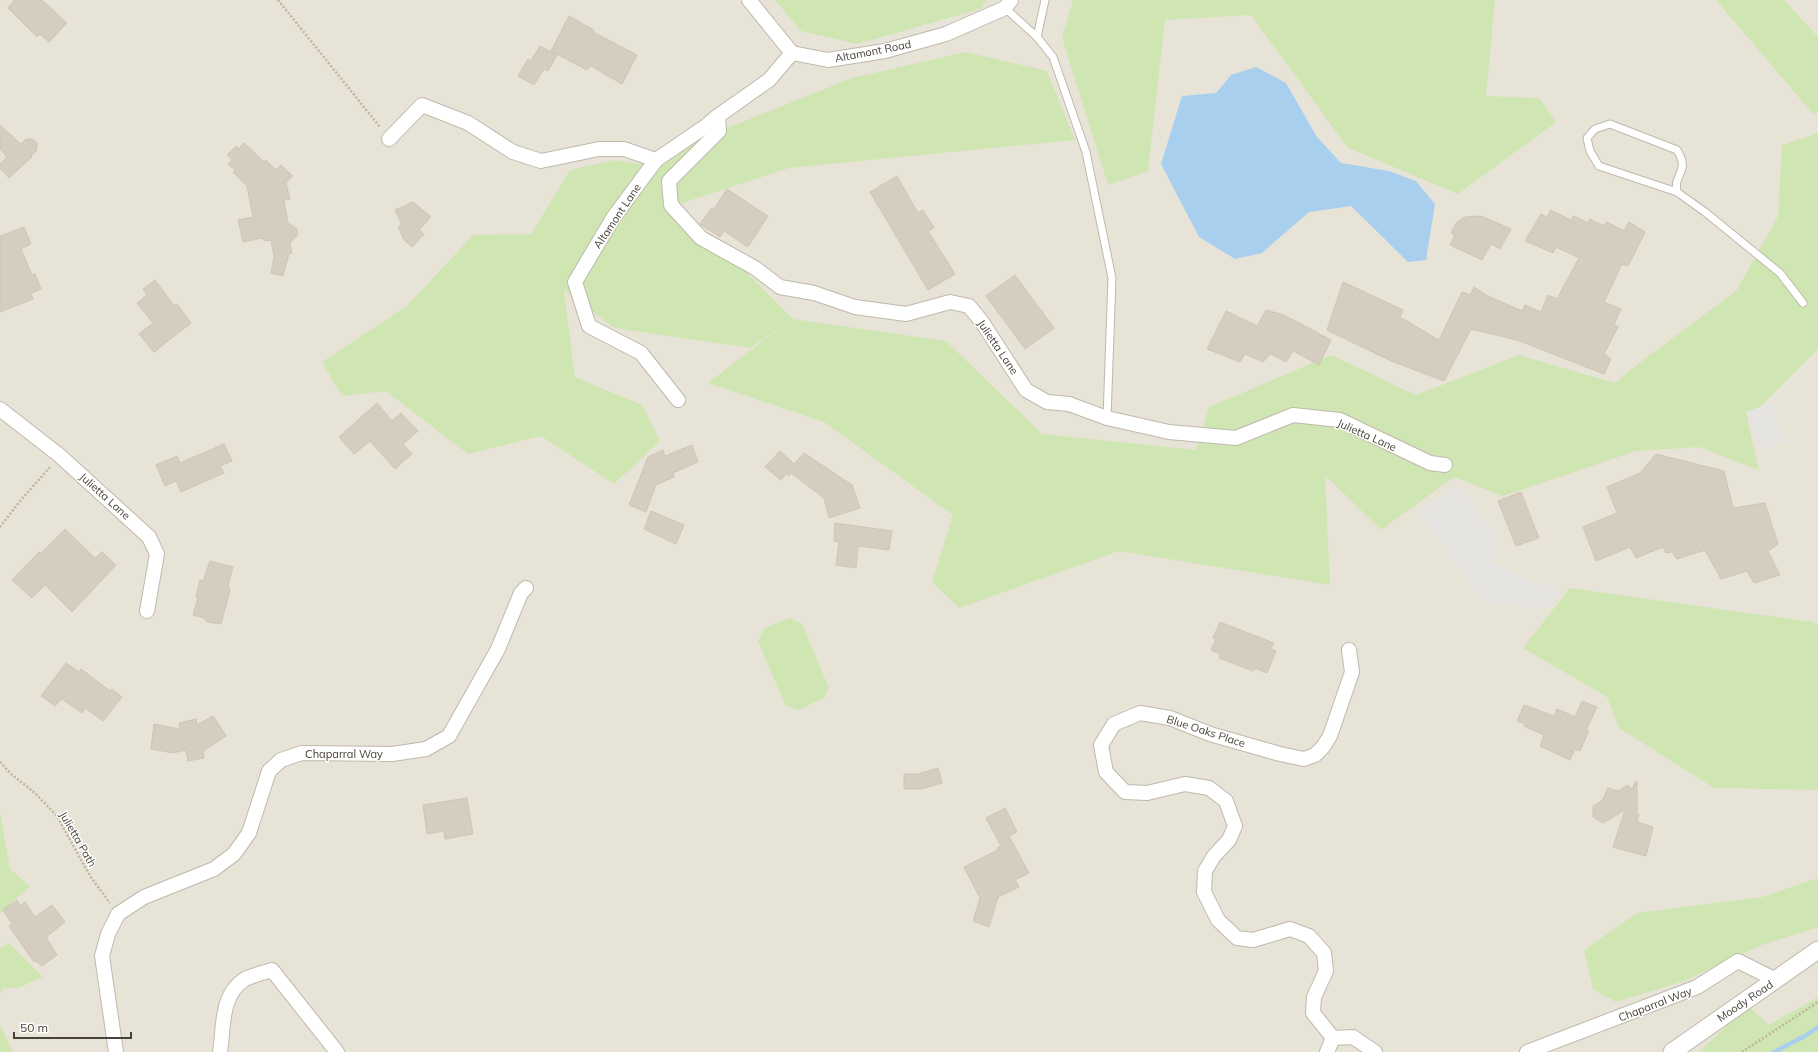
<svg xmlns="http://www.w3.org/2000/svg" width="1818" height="1052" font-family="Mulish,sans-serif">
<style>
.residential{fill:#e8e3d7}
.green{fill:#cfe6b3}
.parking{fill:#e5e4e0}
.water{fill:#a8d0ee}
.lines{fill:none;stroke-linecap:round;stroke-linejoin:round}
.stream{stroke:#a8d0ee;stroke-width:4.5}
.building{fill:#d5cdbf;stroke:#d0c5b2}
.service-casing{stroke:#bfb9ac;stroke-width:9}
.minor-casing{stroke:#bfb9ac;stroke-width:16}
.tertiary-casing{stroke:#bfb9ac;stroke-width:19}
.path{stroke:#c0b59d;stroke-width:2.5;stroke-dasharray:2 2;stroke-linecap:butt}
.service{stroke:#fff;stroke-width:7}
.minor{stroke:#fff;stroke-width:14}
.tertiary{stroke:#fff;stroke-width:17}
.labels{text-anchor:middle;stroke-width:3;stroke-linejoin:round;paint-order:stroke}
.street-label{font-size:11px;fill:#474138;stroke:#fff}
</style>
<rect width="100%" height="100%" fill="#f4f1e9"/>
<!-- residential -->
<rect class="residential" x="0" y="0" width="1818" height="1052"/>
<!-- green -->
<g class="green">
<polygon points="775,0 987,0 981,9 857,44 801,31"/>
<polygon points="1073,0 1495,0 1486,96 1539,98 1556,122 1458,194 1348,148 1251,15 1165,20 1148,171 1108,185 1062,38"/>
<polygon points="1716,0 1784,0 1818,37 1818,112 1813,114"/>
<polygon points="966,52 1047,71 1075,140 789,168 667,208 749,275 793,319 946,341 1042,434 1196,450 1209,407 1331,355 1416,395 1519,355 1615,383 1643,360 1737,290 1778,216 1782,145 1818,133 1818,349 1747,420 1759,470 1699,447 1636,451 1503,496 1454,477 1381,530 1325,475 1330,585 1119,551 959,608 932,582 953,515 824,422 708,383 781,327 750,348 614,328 564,290 575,377 642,405 660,441 614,484 541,436 468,454 386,391 342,396 322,362 407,306 473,235 531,234 570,170 614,160 638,164 852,78"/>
<polygon points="1570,588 1812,622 1818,625 1818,790 1714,788 1619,728 1607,697 1523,648"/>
<polygon points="790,618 802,624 829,688 824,698 798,710 785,705 758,641 764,628"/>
<polygon points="0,811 10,869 30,886 0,913"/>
<polygon points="1818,878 1818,927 1759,946 1684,981 1616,1002 1593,989 1584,950 1637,913 1762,897"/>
<polygon points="9,943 43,977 18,988 4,988 0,993 0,948"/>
<polygon points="1818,997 1818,1052 1699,1052 1748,1006 1769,1025"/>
<polygon points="0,1025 13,1052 0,1052"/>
</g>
<!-- parking -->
<g class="parking">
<polygon points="1770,403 1785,442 1759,450 1746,412"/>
<polygon points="1458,484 1501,543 1492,560 1531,582 1559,588 1549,608 1485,604 1417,511"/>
</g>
<!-- water -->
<polygon class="water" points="1256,67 1286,83 1317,137 1341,163 1389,171 1416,181 1435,204 1426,260 1408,262 1351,206 1309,212 1262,253 1235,259 1199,237 1161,164 1182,96 1216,93 1231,75"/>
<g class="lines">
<!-- stream -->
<polyline class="stream" points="1774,1052 1805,1036 1818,1027"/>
</g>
<!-- building -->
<g class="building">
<polygon points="14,0 42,0 67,23 49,42 40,34 37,37 8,8"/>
<polygon points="569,16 594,30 593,32 637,55 622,84 591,66 587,70 551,51"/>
<polygon points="540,46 557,55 548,71 544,69 534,85 518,76 528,59 531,61"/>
<polygon points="0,125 21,144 26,139 32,139 37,143 37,150 31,156 32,157 9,178 0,168 0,164 7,157 0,149"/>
<polygon points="244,143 264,162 266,160 276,170 281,165 293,176 286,183 290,199 284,200 288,223 297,229 298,235 290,243 292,253 289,254 283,276 271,273 274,257 271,240 264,241 263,238 243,242 238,220 253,217 247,186 233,172 235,170 228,164 232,160 227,155 236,146 238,149"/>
<polygon points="897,176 918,213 923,210 934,228 928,231 955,274 928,290 870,192"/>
<polygon points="727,189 768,216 748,247 724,231 720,237 700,224 712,208 714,209"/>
<polygon points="413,202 431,217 419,230 424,234 412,247 404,240 398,227 402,225 395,210"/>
<polygon points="1551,210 1571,220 1574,216 1588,223 1590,219 1604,226 1607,222 1624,231 1629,222 1645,232 1628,266 1622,264 1604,302 1621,309 1614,324 1618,327 1604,354 1611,359 1604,374 1517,340 1471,329 1444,381 1391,361 1327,330 1343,282 1403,310 1400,317 1439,340 1462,292 1470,295 1474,287 1488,296 1522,311 1525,305 1541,312 1548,295 1557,299 1579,258 1556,247 1553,253 1525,241 1541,214 1547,217"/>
<polygon points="1481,216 1511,229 1500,249 1491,244 1482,260 1450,245 1455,235 1451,233 1456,223 1465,217"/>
<polygon points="24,227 31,244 21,249 32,275 35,274 41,289 31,294 33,299 0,312 0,236"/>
<polygon points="1015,275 1054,328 1025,349 986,296"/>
<polygon points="155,280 174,306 177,304 191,323 154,352 139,334 153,323 137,303 147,295 143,289"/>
<polygon points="1266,310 1284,315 1331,340 1319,365 1293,351 1286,362 1271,354 1263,362 1245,354 1240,362 1207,349 1226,311 1257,326"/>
<polygon points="377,403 392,421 401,413 418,431 403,444 412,454 395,469 370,441 354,454 339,437"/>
<polygon points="224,444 232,461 220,466 224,473 181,492 176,481 165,486 156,465 177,456 180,463"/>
<polygon points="692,445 698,462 673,473 674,477 656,485 646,512 629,505 648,457 663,450 665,456"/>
<polygon points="780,451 794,464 804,453 852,485 860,508 829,518 824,498 791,473 789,476 786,474 781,480 765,467"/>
<polygon points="1656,454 1724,471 1733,508 1765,503 1778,544 1768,551 1780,575 1754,583 1747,571 1721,579 1705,550 1677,559 1672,552 1666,553 1663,547 1636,558 1630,547 1596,561 1583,527 1617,513 1607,487 1640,473"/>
<polygon points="1521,492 1539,538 1516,546 1498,501"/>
<polygon points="651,511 684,525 676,544 644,529"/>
<polygon points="835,523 892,531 889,550 858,546 856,568 836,565 839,542 834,541"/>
<polygon points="65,529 95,558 102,552 116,565 72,612 45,585 32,598 12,580 39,552 41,553"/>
<polygon points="210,561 233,567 228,586 230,590 221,624 207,622 204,618 193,615 198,598 196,597 200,580 203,581"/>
<polygon points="1220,622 1274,643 1270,649 1276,651 1267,673 1255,668 1253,671 1219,658 1220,654 1211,650 1216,639 1213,638"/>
<polygon points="66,663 79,672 81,669 110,691 112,689 122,697 103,721 85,708 82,713 62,699 55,706 41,696"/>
<polygon points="1582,701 1597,707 1586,730 1589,731 1580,751 1575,749 1570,760 1540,746 1544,735 1524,726 1525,724 1517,721 1524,705 1554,716 1557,709 1575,717"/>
<polygon points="213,716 226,736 203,751 204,758 188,761 186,750 173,753 151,749 154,724 180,729 179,723 196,719 197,725"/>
<polygon points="938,768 942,783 921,789 904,789 904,774 918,774"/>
<polygon points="1635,782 1637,782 1637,814 1639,814 1637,822 1653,827 1646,856 1613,847 1625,810 1603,823 1593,817 1593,806 1602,801 1608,788 1618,791 1628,785 1632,789"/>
<polygon points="467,798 473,834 445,839 444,831 427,834 423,805"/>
<polygon points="1005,808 1017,832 1009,836 1029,873 1015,880 1019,887 998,897 989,927 973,921 980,898 964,867 998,850 997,848 1001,846 986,818"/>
<polygon points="17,900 20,906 25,902 35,917 52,905 65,922 46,937 57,955 42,966 36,961 34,962 9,926 12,924 3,910"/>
</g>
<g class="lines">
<!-- service casing -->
<g class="service-casing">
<g id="service">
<polyline points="1005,8 1037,37 1045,0"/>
<polyline points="1037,37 1053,57 1086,152 1112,278 1107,418"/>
<path d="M1677 192C1673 172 1691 173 1677 150L1610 124 1595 129 1587 138 1590 151 1599 166 1677 192 1705 212 1780 273 1803 303"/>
</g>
</g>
<!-- minor casing -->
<g class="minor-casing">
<g id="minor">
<polyline points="749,0 792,53 828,60 885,51 946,34 1005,8 1011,0"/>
<polyline points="718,116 719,131 669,181 671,205 701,238 755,268 780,287 814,293 855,307 906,314 950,302 969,306 982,322 1026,390 1047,402 1069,404 1107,418 1169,432 1236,438 1293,415 1340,420 1430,463 1445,465"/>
<polyline points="389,139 422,105 468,123 513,152 541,161 599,149 624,149 656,160"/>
<polyline points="678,400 641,353 589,326 575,282 613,218 656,160 706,126 718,116 769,80 792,53"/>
<polyline points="0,409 59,455 149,537 157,554 147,611"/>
<polyline points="1333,1038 1313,1013 1314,997 1326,971 1324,953 1309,936 1290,929 1253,940 1237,938 1218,920 1204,892 1205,871 1214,856 1229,840 1235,826 1226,801 1209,788 1185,784 1147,793 1125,792 1106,772 1101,745 1114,724 1140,713 1170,718 1210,734 1280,754 1304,759 1315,755 1323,747 1330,736 1352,672 1349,650"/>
<polyline points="1333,1038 1353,1037 1375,1052"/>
<polyline points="116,1052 102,956 108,934 118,914 144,897 214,869 234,854 249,833 269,771 281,760 302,753 392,754 426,749 449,736 498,649 521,593 526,588"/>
<path d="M220 1052C224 1027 220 995 245 979 253 975 263 973 272 970L337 1052"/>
<polyline points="1327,1052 1333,1038"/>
<polyline points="1527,1052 1697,987 1738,961 1776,980"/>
</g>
</g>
<!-- tertiary casing -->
<g class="tertiary-casing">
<polyline id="tertiary" points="1672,1052 1818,950"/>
</g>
<!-- path -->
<g class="path">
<polyline points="278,0 380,127"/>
<polyline points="0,527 20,501 51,466"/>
<polyline points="0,762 11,774 35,793 57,816 90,876 110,903"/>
<polyline points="1742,1052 1818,1002"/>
</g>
<!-- service -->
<use href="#service" class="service"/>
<!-- minor -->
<use href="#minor" class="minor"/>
<!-- tertiary -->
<use href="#tertiary" class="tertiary"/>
</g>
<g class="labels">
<!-- street labels -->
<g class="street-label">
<text transform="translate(873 51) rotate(-11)" y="4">Altamont Road</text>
<text transform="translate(617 216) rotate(-56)" y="4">Altamont Lane</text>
<text transform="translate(998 347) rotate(56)" y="4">Julietta Lane</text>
<text transform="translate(1367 435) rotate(24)" y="4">Julietta Lane</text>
<text transform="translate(105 496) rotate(42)" y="4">Julietta Lane</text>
<text transform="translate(1206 731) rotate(18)" y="4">Blue Oaks Place</text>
<text x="344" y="758">Chaparral Way</text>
<text transform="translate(78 839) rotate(60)" y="4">Julietta Path</text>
<text transform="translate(1745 1001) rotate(-34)" y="4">Moody Road</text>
<text transform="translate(1655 1004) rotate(-21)" y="4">Chaparral Way</text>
</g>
</g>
<!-- scale -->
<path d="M14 1032v6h117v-6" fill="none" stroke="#474138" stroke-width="2"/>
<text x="20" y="1032" font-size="12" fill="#474138" stroke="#ffffff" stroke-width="3" paint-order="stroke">50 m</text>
</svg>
